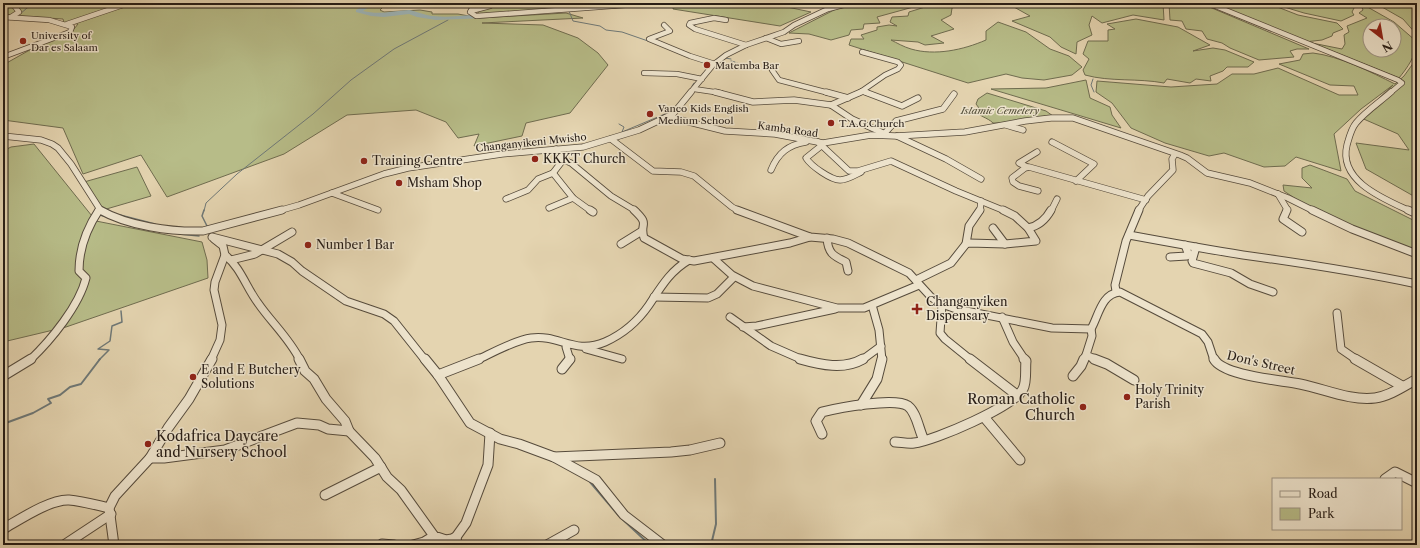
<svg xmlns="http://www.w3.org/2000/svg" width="1420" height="548" font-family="'Libre Caslon Text',serif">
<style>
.green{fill:#b7bc88;stroke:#6f6c4f;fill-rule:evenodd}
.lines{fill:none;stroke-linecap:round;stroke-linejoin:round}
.stream-far2{stroke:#6e7877;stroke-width:1}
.stream-far1{stroke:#6e7877;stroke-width:1.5}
.stream{stroke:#6e7877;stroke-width:2}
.river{fill:#9db5b8;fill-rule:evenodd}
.minor-far3-casing{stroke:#564b3c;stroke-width:6}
.minor-far2-casing{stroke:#564b3c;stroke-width:7}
.minor-far1-casing{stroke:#564b3c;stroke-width:9}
.minor-casing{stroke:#564b3c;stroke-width:11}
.minor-far3{stroke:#ede3cc;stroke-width:4.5}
.minor-far2{stroke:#ede3cc;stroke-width:5.5}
.minor-far1{stroke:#ede3cc;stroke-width:7}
.minor{stroke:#ede3cc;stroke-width:9}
.poi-dot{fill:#8f2418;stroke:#ede3cc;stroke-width:1.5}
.labels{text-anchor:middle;stroke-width:3;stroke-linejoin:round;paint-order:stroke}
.far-poi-label{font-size:10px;fill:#271d16;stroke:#ede3cc;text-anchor:start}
.far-park-label{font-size:10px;font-style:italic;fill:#524d38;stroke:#ede3cc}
.far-street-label{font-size:10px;fill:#271d16;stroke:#ede3cc}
.poi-label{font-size:12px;fill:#271d16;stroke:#ede3cc;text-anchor:start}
.street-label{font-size:12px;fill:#271d16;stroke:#ede3cc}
.near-poi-label{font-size:14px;fill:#271d16;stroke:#ede3cc;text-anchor:end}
</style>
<rect width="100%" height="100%" fill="#e4d4b0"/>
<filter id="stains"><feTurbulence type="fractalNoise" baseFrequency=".005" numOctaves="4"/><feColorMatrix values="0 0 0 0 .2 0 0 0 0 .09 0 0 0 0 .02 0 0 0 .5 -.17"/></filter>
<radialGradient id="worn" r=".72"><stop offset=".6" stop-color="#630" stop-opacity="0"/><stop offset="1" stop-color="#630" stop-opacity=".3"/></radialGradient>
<!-- green -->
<g class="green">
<polygon points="3,3 366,3 366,7 369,3 387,3 380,10 384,12 420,10 432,12 432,14 458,14 480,18 566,13 583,18 482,23 543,25 578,38 598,53 608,65 570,113 526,123 522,136 474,146 479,134 458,138 446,122 416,110 347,115 284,154 167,197 141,155 83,174 63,128 3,120 3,65 35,47 70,34 78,24 64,23 63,19 3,15"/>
<polygon points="479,3 630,3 513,12 478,14"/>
<polygon points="685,3 768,3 811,12 780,26 673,9 674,4"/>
<polygon points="862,3 933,3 917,6 877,17 880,23 864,24 863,29 851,30 849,35 831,40 809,34 789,33 836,9"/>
<path d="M938 3H968L952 8 951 15 941 20 954 29 931 36 944 43 925 45 918 42 891 40C897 43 904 47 911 49 935 56 963 50 986 40V31L998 22 1026 32 1050 49 1069 56 1082 67 1072 75 1044 80 1022 78 1006 74 968 83 849 45 851 39H864L861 35 877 30V27L889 25 897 26 890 22 892 17 908 16 909 12Z"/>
<polygon points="1069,3 1163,3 1164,20 1133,15 1102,23 1092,16 1089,25 1092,35 1077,42 1076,54 1061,47 1050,37 1012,21 1030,16 1014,7"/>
<polygon points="1169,3 1200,3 1309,49 1297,49 1290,51 1294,57 1259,60 1230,48 1222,43 1207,39 1202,31 1186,29 1182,21 1170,20"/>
<polygon points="1208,3 1243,3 1275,6 1298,15 1337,23 1343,29 1333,33 1332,36 1322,40 1305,42"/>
<polygon points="1279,3 1361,3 1349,3 1354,8 1352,12 1354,15 1341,21 1304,13 1281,6"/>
<polygon points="1375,3 1417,3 1417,35 1403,19"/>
<path d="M1361 5H1364L1394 22 1416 41C1417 55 1407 68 1399 78L1312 43 1342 49 1345 44 1344 35 1349 32 1347 26 1367 18 1359 13 1363 10ZM1370 26H1394V50H1370Z"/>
<path d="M1136 19 1178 27 1210 45 1193 51 1213 48 1225 50 1254 62 1248 67H1227L1223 71 1210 76 1211 81 1196 79 1190 83 1167 79 1164 83C1138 78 1110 82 1085 75L1083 70 1089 59 1083 54 1088 41H1108V30L1115 29 1107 24Z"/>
<path d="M1313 53C1339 56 1371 72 1395 84L1404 76 1417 58V198L1366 169 1356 143 1409 150 1398 134 1359 117 1393 85 1361 109 1334 134 1341 171 1296 157 1285 166 1264 167 1224 153 1209 156 1165 143 1131 128 1112 103 1096 92 1097 81 1171 87 1217 84 1232 74H1254L1278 68 1339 95H1358L1354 86 1330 85 1279 64 1300 60 1303 54Z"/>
<polygon points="1086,80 1090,98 1110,107 1112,115 1121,128 991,89 1046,88"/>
<path d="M987 93 1046 111 1053 116 1003 123H993C987 117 979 117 974 109L979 108 976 104 978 99Z"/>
<polygon points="34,144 96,221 202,242 207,260 208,278 66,327 3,342 3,151 11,147"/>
<polygon points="1310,165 1347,179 1355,191 1417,222 1417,253 1312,210 1284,191 1283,185 1312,188 1302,178 1302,168"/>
<polygon points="137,167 151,196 103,210 84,182"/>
</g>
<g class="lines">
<!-- stream-far2 -->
<g class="stream-far2">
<polyline points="569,11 573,21 600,26 606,30 622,32 648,41"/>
<polyline points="20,14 33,3"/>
<polyline points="725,58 731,59"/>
<polyline points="731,61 735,62"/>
<polyline points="737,63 740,64"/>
<polyline points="742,64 748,66"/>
<polyline points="1093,79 1091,85 1094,92"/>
<polyline points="692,86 694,83"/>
<polyline points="619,124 624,127 622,132 672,111"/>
<polyline points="619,139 627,136"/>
<polyline points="204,211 206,203 237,174 313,114 351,80 394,49 448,20"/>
</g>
<!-- stream-far1 -->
<g class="stream-far1">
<polyline points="204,210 202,216 208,228"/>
<polyline points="100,215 107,217"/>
<polyline points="120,215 155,224"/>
<polyline points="179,234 199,236"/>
<polyline points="99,360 109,350 98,349 110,341 112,326 122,322 121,311"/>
</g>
<!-- stream -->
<g class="stream">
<polyline points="3,424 33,413 51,403 48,399 60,395 70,387 81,384 100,359"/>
<polyline points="590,482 619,516 650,545"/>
<polyline points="711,545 716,524 715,479"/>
</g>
<!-- river -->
<g class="river">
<path d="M368 3H375L363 11C379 15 393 11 409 10 413 10 426 16 433 16 451 18 468 15 486 14L489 16 486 18 436 20 417 17 409 14 384 17 371 16 356 12V10Z"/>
<polygon points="652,3 641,7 613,8 610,6 613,4"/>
</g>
<!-- minor-far3 casing -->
<g class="minor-far3-casing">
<g id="minor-far3">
<polyline points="475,3 470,12 476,16 625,5"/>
<polyline points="1208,3 1398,80 1402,83 1390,93"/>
<polyline points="471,11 490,6 494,3"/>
<polyline points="3,17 49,20 72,27 70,32 3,57"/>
<polyline points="11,17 19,12 12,3"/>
<polyline points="726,20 714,18 690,23 689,25 695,29 746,45"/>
<polyline points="67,24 129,3"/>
<polyline points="664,25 670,31 649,39 690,56 715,64"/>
<polyline points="766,38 781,44 799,41"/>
<polyline points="772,70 779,80 829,93"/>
<polyline points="644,73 677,74 702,79"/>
<polyline points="694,89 721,93"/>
<polyline points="862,91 868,93"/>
<polyline points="690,93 713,65 726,55 746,45 784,32 794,25 828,9 851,3"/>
<polyline points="859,93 885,75 898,69 901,65 898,62 862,52"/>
</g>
</g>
<!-- minor-far2 casing -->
<g class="minor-far2-casing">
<g id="minor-far2">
<polyline points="715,92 753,102 794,100 831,105 852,119 883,133"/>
<polyline points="826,92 848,98"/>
<polyline points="865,92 902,106 918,98"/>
<path d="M1391 92C1380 102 1366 111 1356 123 1351 129 1349 138 1347 145 1338 181 1384 199 1410 211"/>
<polyline points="831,105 861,92"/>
<polyline points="669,117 725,131 775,134 823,143 871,135 896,136 965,132 1025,121 1051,118 1073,118 1180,155 1187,158 1207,173 1250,183 1288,198 1314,211"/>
<polyline points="1006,125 1023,130"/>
<polyline points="884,134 896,121 943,109 954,94"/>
<polyline points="3,136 41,140 52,144 58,148 71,164 101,211"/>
<polyline points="897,136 946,159 981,179"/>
<polyline points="611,139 653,171 681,172 694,176 732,207 739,211"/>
<polyline points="818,142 849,171 858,171 891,161 956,191 1005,211"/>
<polyline points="1052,142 1094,164 1076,181"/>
<path d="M821 146 806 158C811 166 831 180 840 180 847 180 855 175 861 172"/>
<polyline points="556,149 561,159 571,163 611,196 636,211"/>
<polyline points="1027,167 1019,163 1037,152"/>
<path d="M771 170C778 153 788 145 806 142"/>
<polyline points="553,173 573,198 591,211"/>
<polyline points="1038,191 1019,186 1013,182 1012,178 1025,168 1029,167 1146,200"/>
<polyline points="332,193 378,210"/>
<polyline points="1278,194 1287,209 1286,211"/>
<polyline points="506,199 528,190 538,179 553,173 563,160"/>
<polyline points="549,208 573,198"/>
<polyline points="98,211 99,209"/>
<polyline points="278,211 299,205 384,174 408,168 502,154 583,147 639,130 673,114 691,92"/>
<polyline points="980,211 981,201"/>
<polyline points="1051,211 1057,199"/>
<polyline points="1138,211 1148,196 1173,170 1172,159 1175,154"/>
</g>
</g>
<!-- minor-far1 casing -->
<g class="minor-far1-casing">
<g id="minor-far1">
<path d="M100 210C128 226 171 232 203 231L282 210"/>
<polyline points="590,210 593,212"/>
<path d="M634 210C651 226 639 222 644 238L682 259 694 261 790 243 810 237"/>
<path d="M737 210 810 237 833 239 848 243 909 273 931 297 942 304 956 309 1052 328 1091 329C1099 315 1101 294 1120 292L1202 334 1208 342 1214 360"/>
<path d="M1003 210 1015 216 1028 228C1039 226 1046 219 1051 210"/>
<polyline points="1287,210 1283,219 1302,232"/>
<polyline points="1312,210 1352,229 1417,254"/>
<polyline points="1408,210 1417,214"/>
<polyline points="993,228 1005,244"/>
<path d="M1129 235C1167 242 1205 249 1243 255 1301 263 1359 272 1417 284"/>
<polyline points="212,237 278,254 292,262 302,271 346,301 384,314 394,321 425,360"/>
<path d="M827 238C828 253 833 256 846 262L848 271"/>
<polyline points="621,244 642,231"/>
<polyline points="966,244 969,226 980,210"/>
<polyline points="1196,247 1192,261 1193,263 1231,273 1250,284 1273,292"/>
<path d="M225 255C241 268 246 287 258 303 271 322 289 338 300 360"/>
<polyline points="1170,257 1187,256 1188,253 1185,245"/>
<polyline points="713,258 732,275 753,286 837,308 864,308 919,285"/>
<polyline points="231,260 255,254 292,232"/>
<polyline points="916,280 951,263 966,244 969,243 1005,244 1036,241 1028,228"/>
<polyline points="1116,291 1115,285 1126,241 1139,210"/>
<polyline points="654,297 708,298 717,294 734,277"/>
<polyline points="942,304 940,333 945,339 971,360"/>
<polyline points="872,305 879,330 882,360"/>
<polyline points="1337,313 1341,349 1357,360"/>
<polyline points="730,317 771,346 803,360"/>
<polyline points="1002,317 1013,342 1025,360"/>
<polyline points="743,327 757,326 835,309"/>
<polyline points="1091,329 1092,336 1086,355 1097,360"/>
<polyline points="568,345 566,347 570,360"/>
<polyline points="586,349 622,359"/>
<path d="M30 360C51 340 79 306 86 278L79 271C79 249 87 228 99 210"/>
<polyline points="211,360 220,340 222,325 214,290 215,282 225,255 223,246 214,239"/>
<path d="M477 360C492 353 515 340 531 338 559 334 574 355 605 342 623 334 638 321 649 305 661 287 670 271 689 260"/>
<polyline points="862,360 881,346"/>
<polyline points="1084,360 1086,355"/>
</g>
</g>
<!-- minor casing -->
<g class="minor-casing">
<g id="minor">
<polyline points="299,359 305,371 314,379 326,399 345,421 349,431 375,458 387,477 401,490 434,536 446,540 452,539 456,537 466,523 488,465 490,433"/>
<polyline points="425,359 438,375 470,423 500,439 519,444 554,457 596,480 624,515 663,545"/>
<path d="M800 359C821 365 844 370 863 359"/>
<polyline points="970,359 1018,396"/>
<polyline points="1094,359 1107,364 1134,380"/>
<path d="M1214 359C1223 376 1281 380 1300 384 1325 389 1350 401 1375 398 1390 396 1404 386 1417 379"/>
<polyline points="1355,359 1402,386"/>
<polyline points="562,369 570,359"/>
<polyline points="438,375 479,359"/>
<polyline points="3,376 31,359"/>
<polyline points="1073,376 1081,366 1084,359"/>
<polyline points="861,405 877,379 882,359"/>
<polyline points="984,417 1020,460"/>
<path d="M822 434 816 421 822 412C838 408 895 397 908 406 917 413 919 431 924 440"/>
<path d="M895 442C901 442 908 444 914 443 934 441 1015 406 1023 389 1027 382 1025 369 1026 361L1024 359"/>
<polyline points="554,457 671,452 690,450 720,443"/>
<polyline points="150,458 164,458 225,450 297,423 319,425 328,429 349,431"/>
<polyline points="1385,479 1395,472 1417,483"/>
<polyline points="325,495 381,467"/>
<path d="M3 529C19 520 50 499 69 500 82 501 96 505 109 508"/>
<polyline points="456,537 457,545"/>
<polyline points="382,544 394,545"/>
<polyline points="64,545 111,514"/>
<polyline points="114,545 109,508 115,496 150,458 168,428 189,399 212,359"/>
<polyline points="413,545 424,542 434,536"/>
<polyline points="547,545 574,530"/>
</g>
</g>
<!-- minor-far3 -->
<use href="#minor-far3" class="minor-far3"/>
<!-- minor-far2 -->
<use href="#minor-far2" class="minor-far2"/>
<!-- minor-far1 -->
<use href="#minor-far1" class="minor-far1"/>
<!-- minor -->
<use href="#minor" class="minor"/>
</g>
<!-- markers -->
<g class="poi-dot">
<circle cx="23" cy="41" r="4"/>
<circle cx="707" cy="65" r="4"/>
<circle cx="650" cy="114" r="4"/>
<circle cx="831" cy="123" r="4"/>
<circle cx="535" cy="159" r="4"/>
<circle cx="364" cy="161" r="4"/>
<circle cx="399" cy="183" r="4"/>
<circle cx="308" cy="245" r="4"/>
<path d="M915 303h4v4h4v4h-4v4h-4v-4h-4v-4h4z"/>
<circle cx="193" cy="377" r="4"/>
<circle cx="1127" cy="397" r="4"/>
<circle cx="1083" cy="407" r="4"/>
<circle cx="148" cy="444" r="4"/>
</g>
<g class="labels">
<!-- far-poi labels -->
<g class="far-poi-label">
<text x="31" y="39">University of<tspan x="31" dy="12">Dar es Salaam</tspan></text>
<text x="715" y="69">Matemba Bar</text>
<text x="658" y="112">Vanco Kids English<tspan x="658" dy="12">Medium School</tspan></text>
<text x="839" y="127">T.A.G.Church</text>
</g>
<!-- far-park labels -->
<g class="far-park-label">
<text x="1000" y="114">Islamic Cemetery</text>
</g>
<!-- far-street labels -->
<g class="far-street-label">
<text transform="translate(788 129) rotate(8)" y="4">Kamba Road</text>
<text transform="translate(531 142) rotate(-6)" y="4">Changanyikeni Mwisho</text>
</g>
<!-- poi labels -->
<g class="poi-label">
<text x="543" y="163">KKKT Church</text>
<text x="372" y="165">Training Centre</text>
<text x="407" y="187">Msham Shop</text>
<text x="316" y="249">Number 1 Bar</text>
<text x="926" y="306">Changanyiken<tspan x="926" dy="14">Dispensary</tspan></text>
<text x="201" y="374">E and E Butchery<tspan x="201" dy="14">Solutions</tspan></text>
<text x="1135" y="394">Holy Trinity<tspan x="1135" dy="14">Parish</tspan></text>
</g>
<!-- street labels -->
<g class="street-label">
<text transform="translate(1261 363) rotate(13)" y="4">Don's Street</text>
</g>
<!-- near-poi labels -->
<g class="near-poi-label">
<text x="1075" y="404">Roman Catholic<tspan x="1075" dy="16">Church</tspan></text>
<text x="156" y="441" text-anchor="start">Kodafrica Daycare<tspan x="156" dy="16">and Nursery School</tspan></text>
</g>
</g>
<!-- margin -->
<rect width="1420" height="548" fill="none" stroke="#e4d4b0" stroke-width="16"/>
<rect x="4" y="4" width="1412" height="540" fill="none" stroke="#271d16" stroke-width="2"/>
<rect x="8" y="8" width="1404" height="532" fill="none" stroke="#271d16"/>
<!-- legend -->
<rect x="1272" y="478" width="130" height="52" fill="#ede3cc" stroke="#9e9483"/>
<rect x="1280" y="491" width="20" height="6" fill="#ede3cc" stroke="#9e9483"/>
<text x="1308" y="498" font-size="12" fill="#271d16">Road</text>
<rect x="1280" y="508" width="20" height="12" fill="#b7bc88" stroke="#9e9483"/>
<text x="1308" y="518" font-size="12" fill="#271d16">Park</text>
<!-- north arrow -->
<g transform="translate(1382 38) rotate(149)"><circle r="19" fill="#ede3cc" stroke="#9e9483"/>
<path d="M0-3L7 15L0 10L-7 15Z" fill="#8f2418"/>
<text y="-6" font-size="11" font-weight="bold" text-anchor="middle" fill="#271d16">N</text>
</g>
<rect width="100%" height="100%" filter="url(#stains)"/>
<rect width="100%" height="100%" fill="url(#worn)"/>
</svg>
